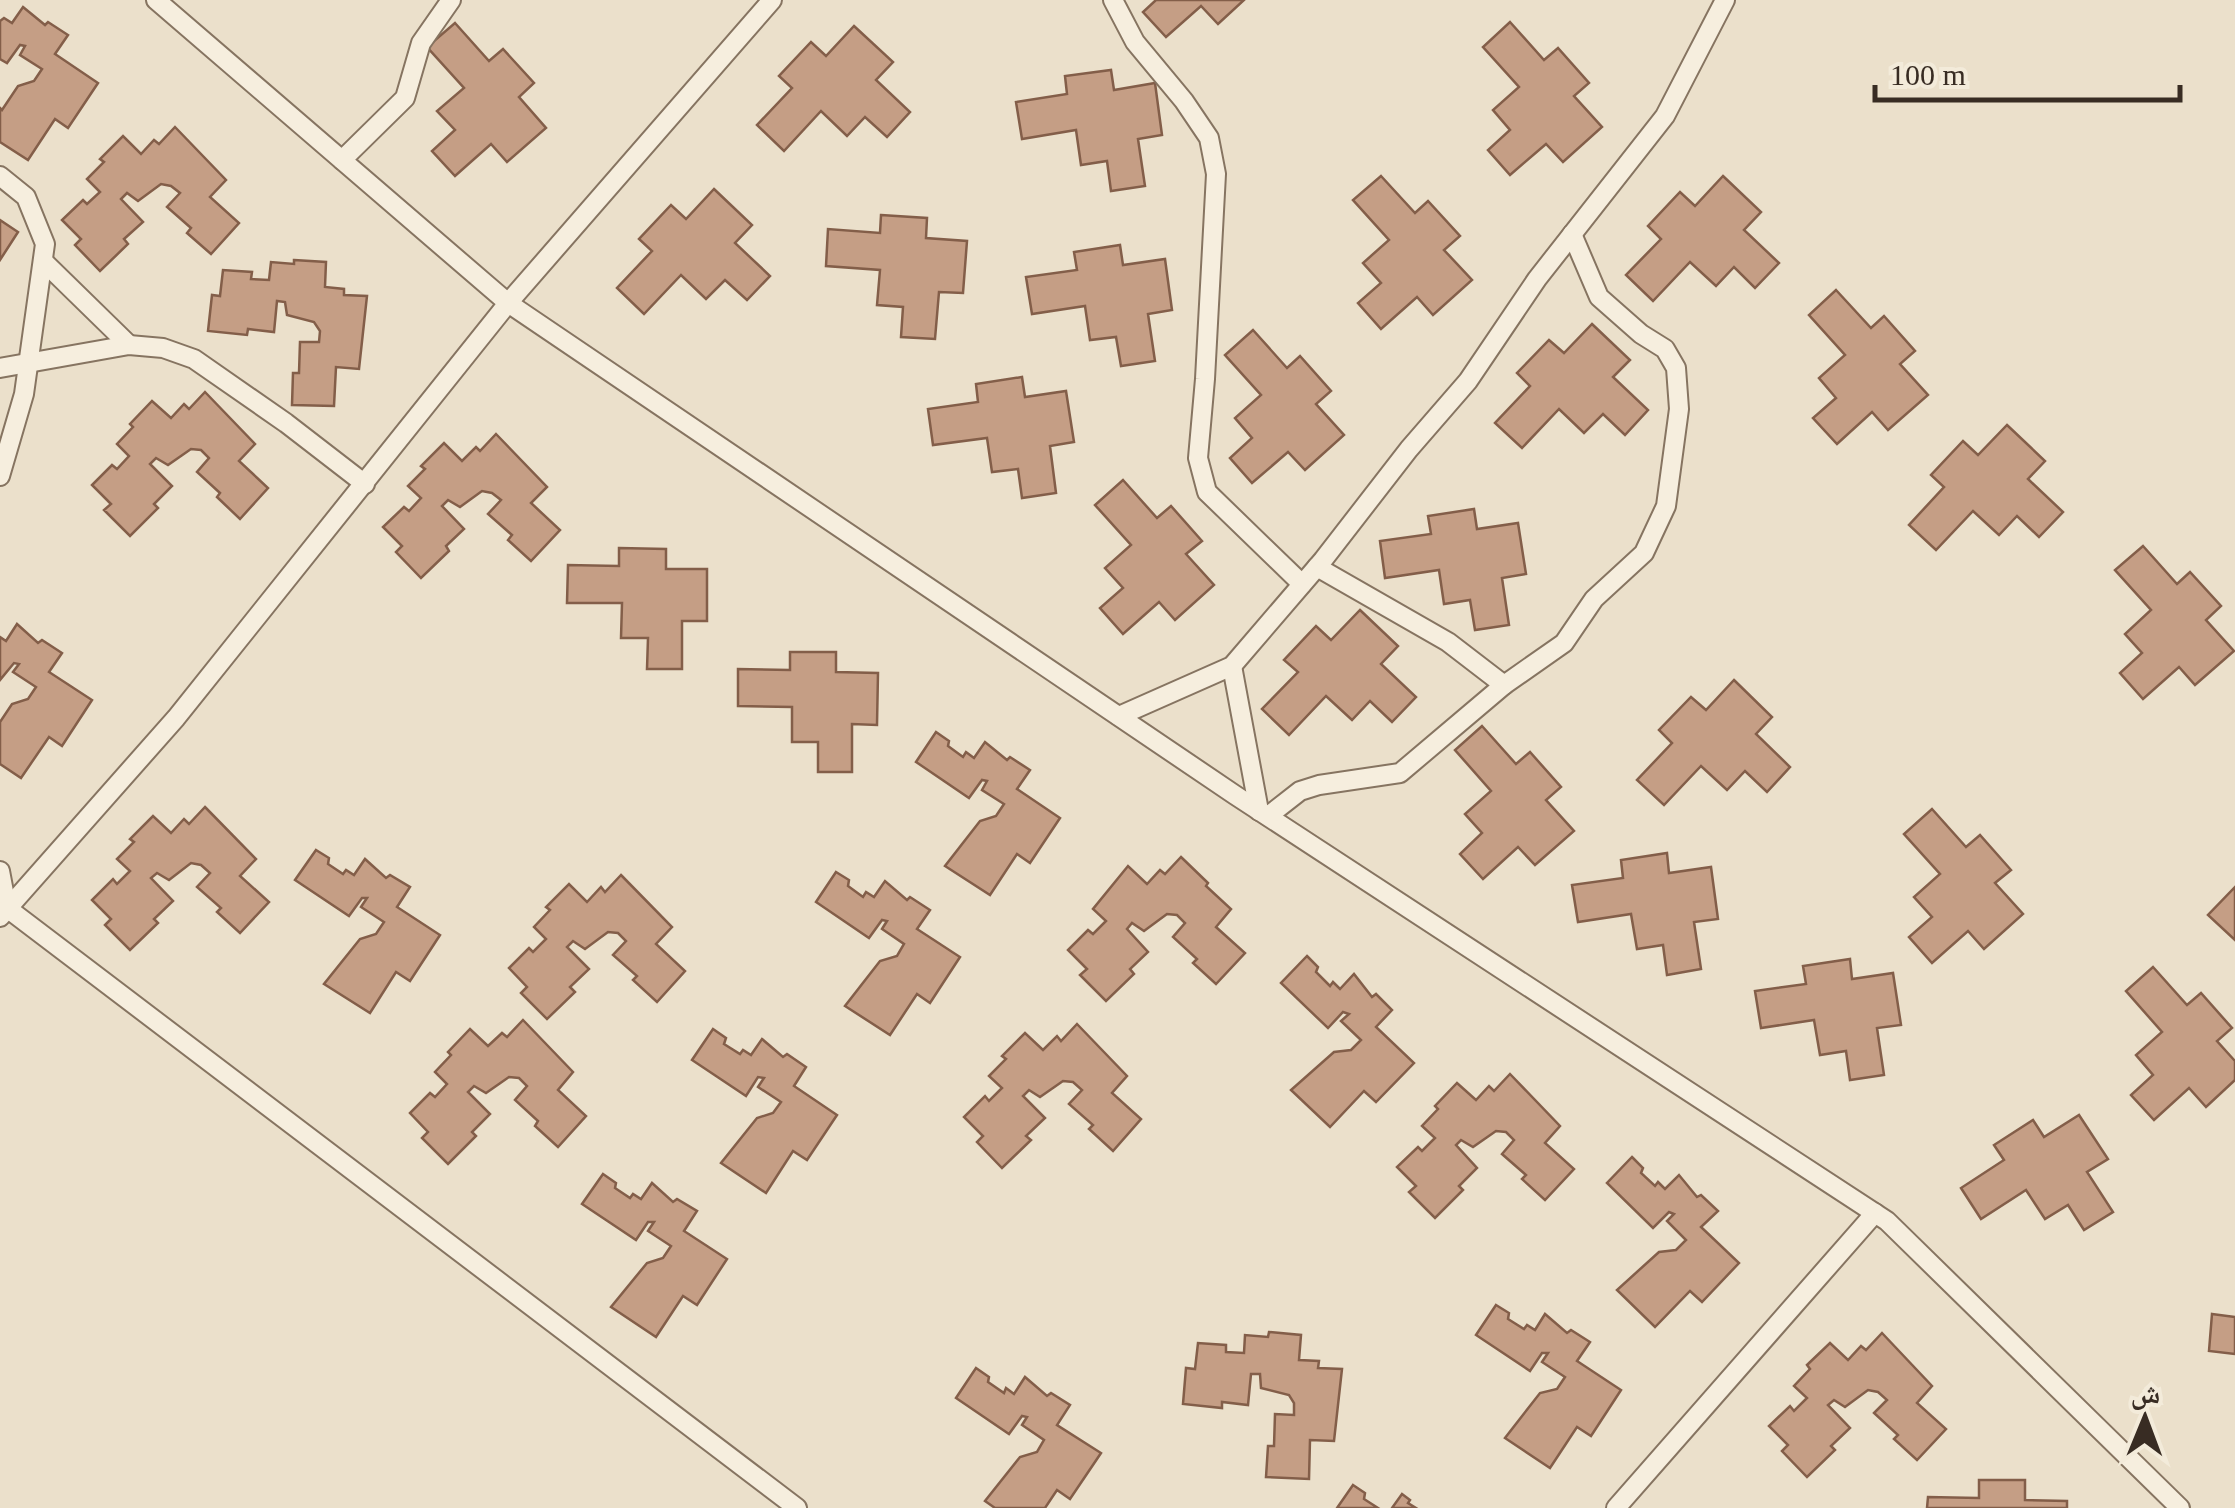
<svg xmlns="http://www.w3.org/2000/svg" width="2235" height="1508" font-family="'Times New Roman','Noto Naskh Arabic',serif">
<style>
.building{fill:#c59e85;stroke:#835e49;stroke-width:2.5}
.lines{fill:none;stroke-linecap:round;stroke-linejoin:round}
.minor-casing{stroke:#867461;stroke-width:22}
.minor{stroke:#f6eede;stroke-width:18}
</style>
<rect width="100%" height="100%" fill="#ebe0cb"/>
<!-- building -->
<g class="building">
<polygon points="1156,0 1244,0 1218,24 1201,6 1166,37 1143,12"/>
<polygon points="23,7 45,25 48,22 68,35 55,54 98,83 68,128 55,119 28,160 0,142 0,108 2,110 18,86 34,81 42,69 20,55 25,46 20,45 7,63 0,59 0,21 4,18 12,23"/>
<polygon points="1510,22 1544,60 1558,48 1589,83 1574,96 1602,127 1563,162 1546,144 1510,175 1488,150 1510,130 1493,110 1519,87 1483,47"/>
<polygon points="455,23 489,61 503,49 534,83 519,97 546,128 507,162 491,144 455,176 432,151 455,130 437,111 464,88 427,47"/>
<polygon points="854,26 893,62 876,80 910,112 887,137 865,117 847,136 821,111 784,151 757,125 792,88 779,76 811,42 826,56"/>
<polygon points="1111,70 1114,90 1155,83 1162,135 1138,139 1145,186 1111,191 1107,161 1081,165 1076,130 1022,139 1016,102 1067,94 1065,76"/>
<polygon points="175,127 226,180 210,197 239,223 211,254 187,233 191,228 167,207 180,193 171,186 161,184 138,201 127,193 121,199 143,222 124,239 128,244 100,271 75,245 81,239 62,220 83,200 87,204 100,192 87,179 104,162 100,159 123,136 141,154 154,140 159,144"/>
<polygon points="1381,176 1415,213 1428,201 1460,236 1444,250 1472,280 1433,315 1417,297 1381,329 1358,303 1381,283 1363,263 1389,240 1353,200"/>
<polygon points="1723,176 1761,212 1744,230 1779,263 1755,288 1734,267 1716,286 1690,262 1653,301 1626,275 1661,239 1648,226 1680,192 1695,206"/>
<polygon points="714,189 752,225 735,243 770,276 747,300 725,280 706,299 681,275 644,314 617,288 652,251 639,239 671,205 686,219"/>
<polygon points="881,215 927,218 926,238 967,241 963,293 939,292 935,339 901,337 903,307 877,305 880,270 826,266 828,229 880,233"/>
<polygon points="0,220 18,232 0,260"/>
<polygon points="1120,245 1123,265 1165,259 1172,310 1148,314 1155,361 1121,366 1116,337 1090,340 1085,306 1032,314 1026,277 1077,270 1074,252"/>
<polygon points="294,260 326,262 325,287 344,289 344,295 367,296 359,369 336,367 334,406 292,405 293,373 299,373 300,342 319,342 320,331 314,322 287,315 285,302 277,301 274,332 248,329 247,335 208,331 212,295 220,296 223,270 252,272 251,279 269,280 271,262 294,264"/>
<polygon points="1836,290 1871,328 1884,316 1915,351 1900,364 1928,395 1888,430 1872,412 1837,444 1813,418 1836,398 1819,378 1845,355 1809,315"/>
<polygon points="1592,324 1630,360 1613,377 1648,410 1625,435 1603,414 1584,433 1559,409 1522,448 1495,423 1530,386 1517,373 1549,340 1564,353"/>
<polygon points="1253,330 1287,368 1300,356 1331,391 1316,404 1344,435 1305,470 1288,452 1252,483 1230,458 1252,438 1235,418 1261,395 1225,355"/>
<polygon points="1022,377 1025,397 1066,391 1074,442 1050,446 1056,493 1022,498 1018,469 992,472 987,438 933,445 928,409 978,402 976,384"/>
<polygon points="205,392 255,444 239,461 268,488 240,519 217,497 220,493 197,472 209,458 201,450 191,449 168,465 156,458 150,464 172,486 154,504 158,508 130,536 104,510 111,504 92,485 112,465 117,469 129,456 117,444 133,427 130,424 152,401 171,418 184,404 189,409"/>
<polygon points="2007,425 2045,461 2028,479 2063,512 2039,537 2017,516 1999,535 1973,511 1936,550 1909,525 1944,487 1931,475 1963,441 1978,455"/>
<polygon points="496,434 547,487 531,503 560,530 531,561 508,540 512,535 488,514 501,500 492,493 482,491 460,507 448,500 442,506 464,529 446,546 449,551 421,578 396,552 402,546 383,527 404,507 409,511 421,498 408,486 425,469 421,466 444,443 462,461 476,447 480,451"/>
<polygon points="1123,480 1157,518 1171,506 1202,541 1186,554 1214,585 1175,620 1159,602 1123,634 1100,608 1123,588 1105,568 1131,545 1095,505"/>
<polygon points="1474,509 1477,529 1518,523 1526,574 1502,578 1509,625 1475,630 1470,600 1444,604 1439,570 1385,578 1380,541 1431,534 1428,516"/>
<polygon points="2143,546 2177,584 2190,572 2221,606 2206,620 2234,651 2195,685 2179,667 2143,699 2120,673 2142,653 2125,634 2151,610 2115,570"/>
<polygon points="619,548 666,549 666,569 707,569 707,621 682,621 682,669 647,669 648,638 621,638 622,603 567,603 568,565 619,566"/>
<polygon points="1360,610 1398,646 1381,664 1416,697 1392,722 1370,701 1352,720 1326,696 1289,735 1262,709 1298,672 1284,660 1316,626 1331,640"/>
<polygon points="17,624 38,643 42,640 62,653 49,672 92,700 62,746 49,737 21,778 0,764 0,722 12,704 28,699 36,687 13,672 19,664 14,663 0,680 0,637 6,641"/>
<polygon points="790,652 836,652 836,672 878,673 877,725 852,724 852,772 818,772 818,742 792,742 792,707 738,706 738,669 790,670"/>
<polygon points="1734,680 1772,717 1756,734 1790,767 1767,792 1745,771 1727,790 1701,766 1664,805 1637,780 1672,743 1659,730 1691,697 1706,710"/>
<polygon points="1482,726 1516,764 1530,752 1561,787 1546,800 1574,831 1535,865 1518,847 1483,879 1460,854 1482,833 1465,814 1491,791 1455,750"/>
<polygon points="936,732 949,741 948,746 963,757 966,752 974,758 985,742 1007,760 1010,757 1030,770 1017,789 1060,818 1030,863 1017,854 990,895 945,866 980,821 996,816 1004,804 982,790 987,781 982,780 969,798 916,762"/>
<polygon points="205,807 256,859 240,876 269,902 240,933 217,912 221,908 197,887 210,873 201,865 191,863 169,880 157,873 151,878 173,901 154,919 158,923 130,950 105,925 111,919 92,900 113,879 117,884 130,871 117,859 134,842 130,839 153,816 171,833 184,819 189,824"/>
<polygon points="1932,809 1966,847 1980,835 2011,870 1995,883 2023,914 1984,949 1968,931 1932,963 1909,937 1932,917 1914,897 1940,874 1904,834"/>
<polygon points="316,850 329,858 328,864 343,874 346,870 354,875 365,859 386,878 390,875 410,887 397,907 440,935 410,981 396,972 370,1013 324,984 360,939 376,934 384,922 361,907 367,898 362,898 349,916 295,880"/>
<polygon points="1667,853 1669,873 1711,867 1718,919 1694,922 1701,969 1667,975 1663,945 1637,949 1631,914 1578,922 1572,885 1623,878 1621,860"/>
<polygon points="1181,857 1208,883 1206,886 1231,909 1216,927 1245,953 1216,984 1193,963 1197,959 1173,937 1185,923 1177,915 1167,914 1144,931 1132,923 1127,929 1148,952 1130,969 1134,974 1106,1001 1080,975 1087,969 1068,950 1088,930 1093,934 1106,921 1093,909 1128,866 1147,884 1160,870 1165,874"/>
<polygon points="836,872 849,880 848,886 863,897 866,892 874,897 885,881 907,900 910,897 930,910 917,929 960,957 930,1003 917,994 890,1035 845,1006 880,961 897,956 904,944 882,929 887,921 882,920 869,938 816,902"/>
<polygon points="621,875 672,927 656,944 685,971 657,1002 633,980 637,976 613,955 626,941 618,933 608,932 585,949 573,941 567,947 589,969 570,987 575,992 547,1019 521,993 527,987 509,968 529,948 533,952 546,939 534,927 550,910 546,907 569,884 587,902 601,887 605,892"/>
<polygon points="2235,887 2235,940 2208,915"/>
<polygon points="1307,956 1318,967 1316,972 1330,986 1333,982 1340,989 1354,974 1372,997 1376,994 1392,1010 1376,1027 1414,1063 1376,1102 1364,1091 1330,1127 1291,1090 1334,1052 1351,1050 1361,1040 1341,1021 1349,1014 1343,1012 1328,1028 1281,983"/>
<polygon points="1850,959 1852,979 1893,973 1901,1025 1877,1028 1884,1075 1850,1080 1846,1051 1820,1055 1814,1020 1761,1028 1755,991 1806,984 1803,966"/>
<polygon points="2153,967 2187,1005 2201,993 2232,1028 2217,1041 2235,1061 2235,1080 2206,1107 2189,1088 2154,1120 2131,1095 2153,1075 2136,1055 2162,1032 2126,991"/>
<polygon points="523,1020 573,1072 558,1090 586,1116 558,1147 535,1126 538,1121 515,1100 527,1086 519,1078 509,1077 486,1093 474,1086 468,1092 490,1114 472,1132 476,1136 448,1164 422,1138 428,1132 410,1113 430,1093 435,1097 447,1084 435,1072 451,1055 448,1052 470,1029 488,1046 502,1033 507,1037"/>
<polygon points="1077,1024 1127,1076 1112,1093 1141,1119 1113,1151 1089,1129 1093,1125 1069,1104 1082,1090 1073,1082 1063,1081 1040,1097 1029,1090 1023,1096 1045,1118 1026,1136 1031,1140 1002,1168 977,1142 983,1136 964,1117 985,1096 989,1101 1002,1088 989,1076 1006,1059 1002,1056 1025,1033 1043,1050 1057,1036 1061,1041"/>
<polygon points="713,1029 726,1038 724,1044 740,1054 743,1050 751,1055 762,1039 783,1057 787,1054 806,1067 794,1086 837,1115 807,1160 793,1151 766,1193 721,1163 757,1118 773,1113 781,1102 758,1087 764,1078 758,1077 746,1096 692,1060"/>
<polygon points="1510,1074 1560,1126 1545,1143 1574,1169 1545,1200 1522,1179 1526,1175 1502,1154 1514,1140 1506,1132 1496,1131 1473,1147 1461,1140 1456,1145 1477,1168 1459,1186 1463,1190 1435,1218 1409,1192 1416,1186 1397,1167 1418,1147 1422,1151 1435,1138 1422,1126 1438,1109 1435,1106 1457,1083 1476,1100 1489,1086 1494,1091"/>
<polygon points="2079,1115 2108,1159 2087,1172 2113,1212 2084,1230 2068,1205 2045,1219 2026,1190 1981,1219 1961,1188 2004,1160 1994,1145 2033,1120 2044,1137"/>
<polygon points="1632,1157 1643,1168 1641,1173 1655,1186 1658,1182 1665,1189 1679,1175 1697,1197 1701,1195 1718,1211 1701,1227 1739,1263 1702,1302 1690,1291 1655,1327 1617,1290 1659,1252 1676,1250 1686,1240 1667,1221 1674,1214 1669,1212 1653,1228 1607,1183"/>
<polygon points="603,1174 616,1183 615,1188 630,1198 633,1194 641,1199 652,1183 673,1202 677,1199 697,1211 684,1231 727,1259 697,1305 683,1296 656,1337 611,1307 647,1263 663,1258 671,1246 648,1231 654,1222 648,1222 636,1240 582,1204"/>
<polygon points="1496,1305 1509,1313 1508,1319 1524,1329 1527,1325 1535,1330 1545,1314 1567,1333 1571,1330 1590,1342 1577,1361 1621,1390 1591,1436 1577,1427 1550,1468 1505,1438 1540,1393 1557,1389 1565,1377 1542,1362 1548,1353 1542,1353 1530,1371 1476,1335"/>
<polygon points="2212,1314 2235,1317 2235,1354 2209,1351"/>
<polygon points="1269,1332 1301,1335 1299,1360 1319,1361 1318,1368 1342,1369 1334,1441 1310,1440 1309,1479 1266,1477 1268,1446 1274,1446 1275,1414 1294,1415 1294,1403 1289,1395 1261,1388 1260,1374 1251,1374 1248,1405 1222,1402 1222,1408 1183,1404 1186,1368 1195,1369 1198,1343 1226,1345 1226,1352 1244,1353 1245,1335 1268,1337"/>
<polygon points="1882,1333 1932,1386 1917,1403 1946,1429 1917,1460 1894,1439 1898,1435 1874,1413 1887,1400 1878,1392 1868,1390 1845,1407 1834,1400 1828,1405 1850,1428 1831,1446 1835,1450 1807,1477 1782,1451 1788,1445 1769,1426 1790,1406 1794,1411 1807,1398 1794,1386 1810,1369 1807,1365 1830,1343 1848,1360 1861,1346 1866,1350"/>
<polygon points="976,1368 989,1377 988,1382 1004,1393 1006,1388 1014,1394 1025,1377 1047,1396 1051,1393 1070,1405 1057,1425 1101,1453 1070,1499 1057,1490 1045,1508 995,1508 985,1501 1020,1457 1037,1452 1044,1440 1022,1425 1027,1417 1022,1416 1009,1434 956,1398"/>
<polygon points="1979,1480 2025,1480 2025,1500 2067,1501 2067,1508 1927,1508 1928,1497 1979,1498"/>
<polygon points="1353,1485 1365,1493 1364,1499 1378,1508 1337,1508"/>
<polygon points="1402,1494 1410,1500 1408,1503 1416,1508 1392,1508"/>
</g>
<g class="lines">
<!-- minor casing -->
<g class="minor-casing">
<g id="minor">
<polyline points="156,0 508,303 1235,795 1887,1221 2180,1508"/>
<polyline points="1113,0 1135,42 1184,101 1209,138 1216,174 1205,379 1198,458 1207,492 1302,584"/>
<polyline points="342,160 405,98 421,43 451,0"/>
<polyline points="0,176 26,197 45,244 24,394 0,476"/>
<polyline points="43,261 129,345"/>
<polyline points="0,368 129,345 163,348 194,359 286,423 365,484"/>
<polyline points="1232,666 1259,811"/>
<polyline points="1504,685 1564,643 1594,599 1644,553 1666,506 1679,409 1676,368 1665,349 1641,334 1599,297 1572,234"/>
<polyline points="1119,716 1232,666 1323,560 1409,449 1468,381 1537,279 1665,116 1725,0"/>
<polyline points="1268,816 1300,791 1319,785 1400,773 1504,685 1448,642 1317,567"/>
<polyline points="0,871 7,908 797,1508"/>
<polyline points="0,917 176,718 508,303 772,0"/>
<polyline points="1616,1508 1875,1213"/>
</g>
</g>
<!-- minor -->
<use href="#minor" class="minor"/>
</g>
<!-- north arrow -->
<g transform="translate(2145 1418) rotate(1)" stroke="#f3ebda" stroke-width="8" paint-order="stroke">
<path d="M0-8L18 38L0 25L-18 38Z" fill="#382c23"/>
<text y="-15" font-size="28" font-weight="bold" text-anchor="middle" fill="#382c23">ش</text>
</g>
<!-- scale -->
<path d="M1875 85v15h305v-15" fill="none" stroke="#382c23" stroke-width="5"/>
<text x="1890" y="85" font-size="30" fill="#382c23" stroke="#f3ebda" stroke-width="8" paint-order="stroke">100 m</text>
</svg>
